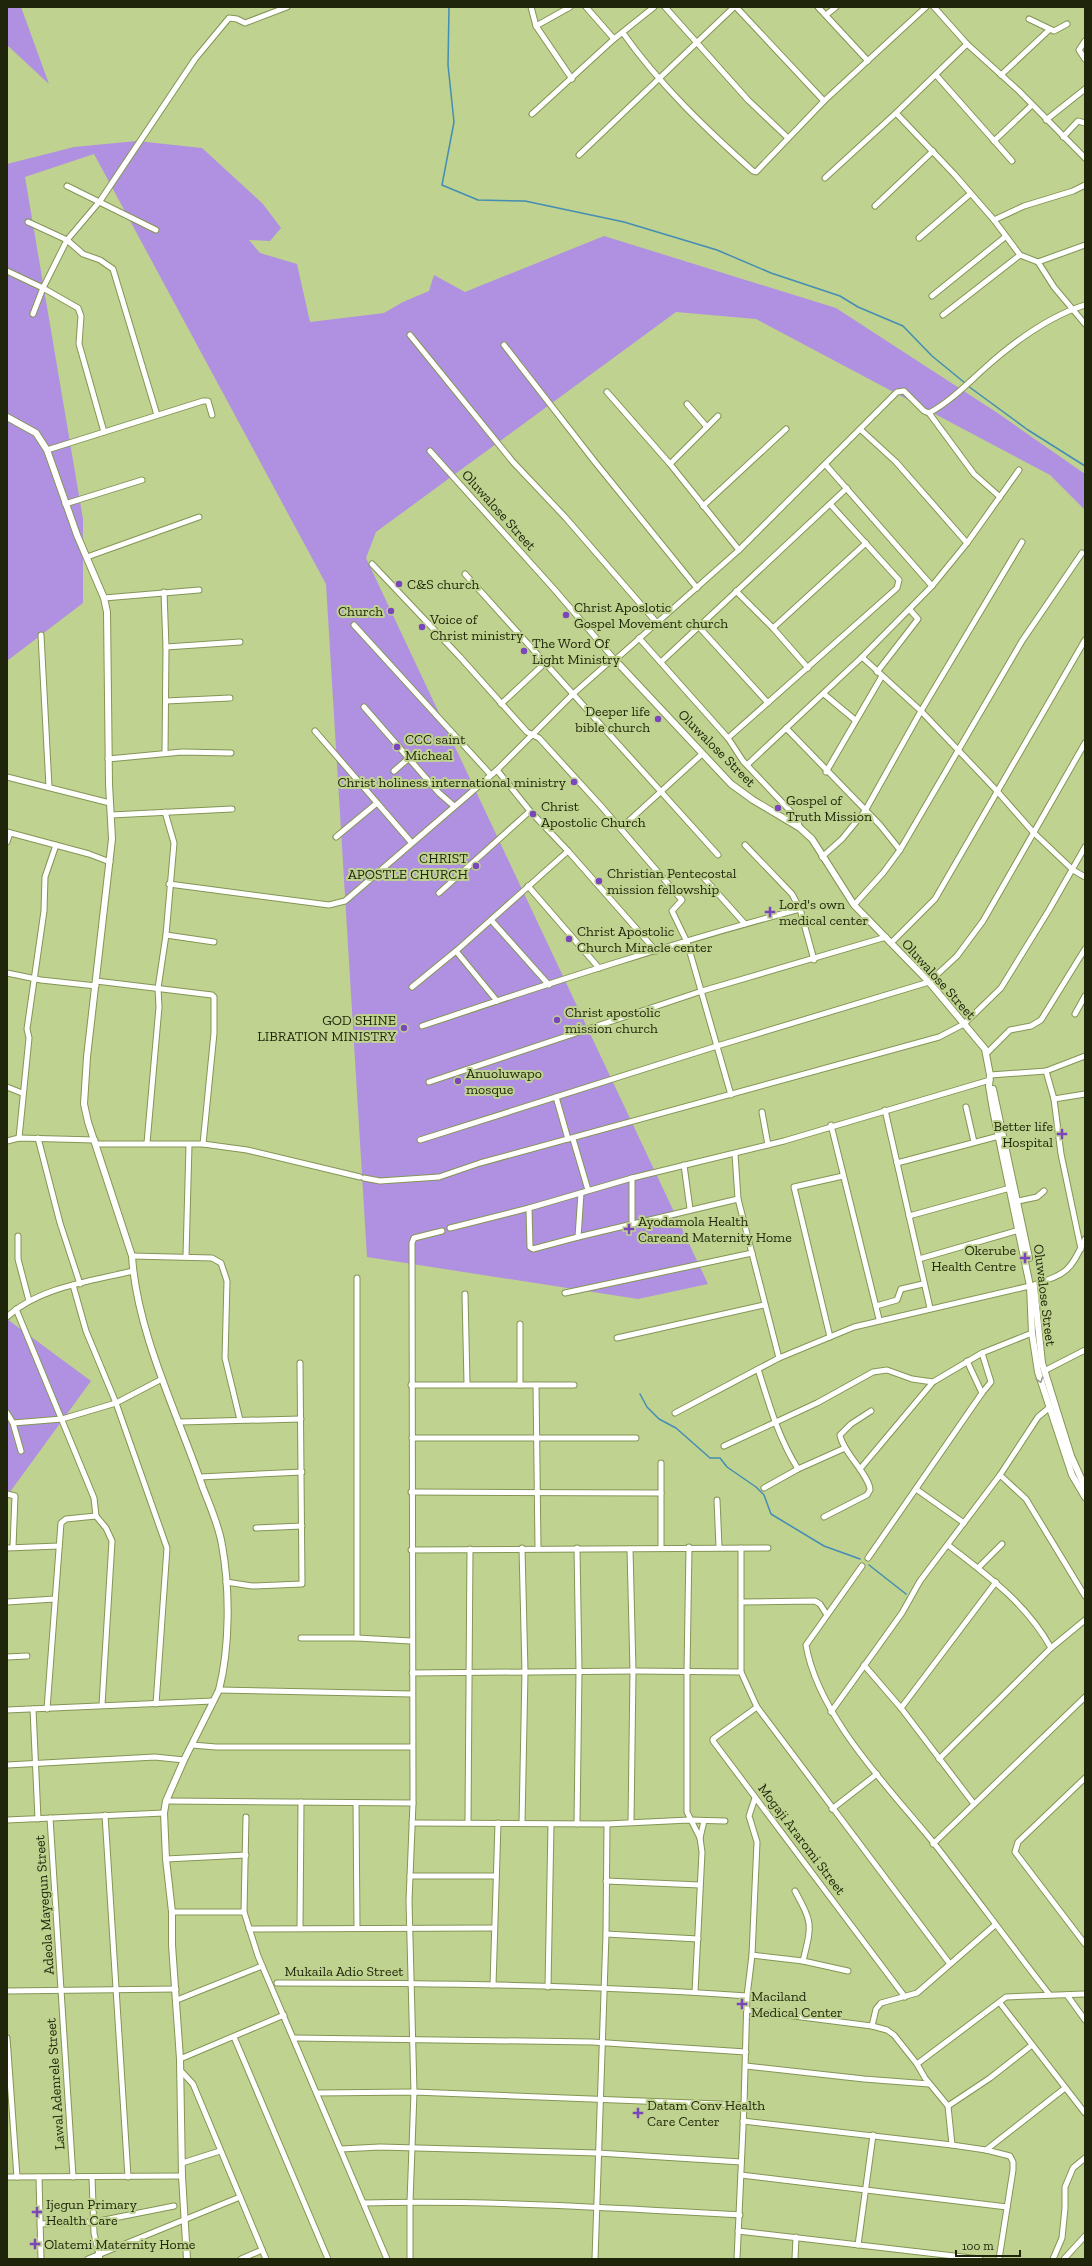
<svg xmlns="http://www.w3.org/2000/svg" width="1092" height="2266" font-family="'Zilla Slab',serif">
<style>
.green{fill:#b091e1}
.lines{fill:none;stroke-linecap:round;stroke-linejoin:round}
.stream{stroke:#448db4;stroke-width:1.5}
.minor-casing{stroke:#849555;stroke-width:7}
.tertiary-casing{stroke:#849555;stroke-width:8}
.minor{stroke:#fff;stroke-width:5}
.tertiary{stroke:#fff;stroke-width:6}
.oneway{stroke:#9a9d91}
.poi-dot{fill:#7b45bc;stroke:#bfd28f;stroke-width:1.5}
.labels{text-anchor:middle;stroke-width:4;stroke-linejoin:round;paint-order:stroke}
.street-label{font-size:14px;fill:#1e250a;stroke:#bfd28f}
.poi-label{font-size:14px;fill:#1e250a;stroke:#bfd28f;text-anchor:start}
</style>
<rect width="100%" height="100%" fill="#bfd28f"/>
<!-- green -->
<g class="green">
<polygon points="7,7 21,7 49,84 7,45"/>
<polygon points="137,141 202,148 263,204 281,228 270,241 249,240 260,253 297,264 310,322 384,313 403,302 429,291 434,275 465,292 604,236 836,308 996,412 1085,474 1085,510 1050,475 756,319 676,312 376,532 366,558 708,1284 638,1299 367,1257 326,584 94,154 25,177 83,519 83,603 7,661 7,164 74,147"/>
<polygon points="7,1319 91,1381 7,1496"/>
</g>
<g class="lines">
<!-- stream -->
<g class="stream">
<polyline points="449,7 448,65 454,122 442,185 478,200 525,201 624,222 717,250 771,273 840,296 858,307 903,326 932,356 965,383"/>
<polyline points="968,386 1028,430 1085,466"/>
<polyline points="640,1394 647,1407 659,1419 676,1428 710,1458 720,1458 727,1467 756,1487 764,1495 771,1514 824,1546 860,1559"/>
<polyline points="869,1565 906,1594"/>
</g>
<!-- minor casing -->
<g class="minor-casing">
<g id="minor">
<polyline points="531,7 536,26 572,79"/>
<polyline points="586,7 614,39"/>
<polyline points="665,7 748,100 788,138"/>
<polyline points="736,7 824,101"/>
<polyline points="818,7 868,61"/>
<polyline points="934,7 967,44 1019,91 1085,158"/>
<polyline points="826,15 836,7"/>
<polyline points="1029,19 1054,31 1067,24"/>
<polyline points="536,26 570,7"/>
<path d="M623 33C660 85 706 129 753 171L756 172 824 101 926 7"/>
<polyline points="1085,41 1079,50 1085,59"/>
<polyline points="936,75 1012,161"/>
<polyline points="1001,75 1049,30"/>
<polyline points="896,113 954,174 994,220 1020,255 1038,262 1054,287 1085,324"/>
<polyline points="532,114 614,39 654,7"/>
<polyline points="1046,120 1085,89"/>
<polyline points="1063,137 1078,121 1085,123"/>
<polyline points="994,141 1032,105"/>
<polyline points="579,155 734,7"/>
<polyline points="825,178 896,113 967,44"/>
<polyline points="67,186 156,230"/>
<polyline points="875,206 933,151"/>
<polyline points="994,220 1024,206 1073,191 1085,185"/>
<polyline points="28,222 67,240 83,254 100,260 113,269 157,415"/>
<polyline points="919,238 970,194"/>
<polyline points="1038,262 1085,245"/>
<polyline points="7,271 43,288 78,308 81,316 79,344 104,432"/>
<polyline points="932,296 1005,237"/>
<polyline points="33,314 43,288 67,240 100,201 195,59 229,18 237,19 245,23 287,7"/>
<polyline points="943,315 1020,255"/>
<polyline points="410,335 513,462 565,517 657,623"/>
<polyline points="504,345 595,462 697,588"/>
<polyline points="607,392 670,464 739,550"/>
<polyline points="687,404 707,427"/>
<polyline points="929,413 974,474 1000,497"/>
<polyline points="860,429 896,462 967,543"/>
<polyline points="47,450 203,401 208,401 212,415"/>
<polyline points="430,451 554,589 615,660"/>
<polyline points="670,464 718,416"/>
<path d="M825 464 897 392 904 391 924 411 929 413C951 401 968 383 986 367 1014 342 1050 316 1085 305"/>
<polyline points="65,504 142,480"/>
<polyline points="703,506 786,429"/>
<polyline points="87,557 199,517"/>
<polyline points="372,564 460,657 527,732 539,738 601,806 682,900 672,911 687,942 731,1095"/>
<polyline points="465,574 718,855"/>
<polyline points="932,586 967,543 1019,470"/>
<polyline points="736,591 773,628 808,668"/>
<polyline points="164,592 166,647 165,753"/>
<polyline points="104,598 199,590"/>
<polyline points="354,625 490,774"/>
<polyline points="699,627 768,703"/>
<polyline points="773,628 866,543"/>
<polyline points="41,635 49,787"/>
<polyline points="639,638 728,738 743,761 796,817 800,828"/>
<polyline points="166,647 240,642"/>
<polyline points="862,657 921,711 997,791 1033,832 1073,870 1085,877"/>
<polyline points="661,662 847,488"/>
<polyline points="877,672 918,619 910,610"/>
<polyline points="824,694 855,720"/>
<polyline points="166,701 230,698"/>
<polyline points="501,704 546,662"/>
<polyline points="364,707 439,793 454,806"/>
<polyline points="786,728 880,825 900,850"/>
<polyline points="315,731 411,842"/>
<polyline points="728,738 897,588 899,580 830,504"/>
<polyline points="108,759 182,752 231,753"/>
<polyline points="497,770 530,811 568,851 656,951"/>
<polyline points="394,771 409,758"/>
<polyline points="826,772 882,676"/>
<polyline points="7,777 110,803"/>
<polyline points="111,815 232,809"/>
<polyline points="621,828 702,754"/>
<polyline points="7,832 89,854 110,862"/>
<polyline points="336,837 377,803"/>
<polyline points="7,842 10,833"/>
<polyline points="745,845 792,894 800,909 814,960"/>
<polyline points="822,857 842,839 865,811 921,711 1022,542"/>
<polyline points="704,878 745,924"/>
<polyline points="169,884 329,905 345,901 497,770 573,694 607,664 615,660 739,550 825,464 932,586 862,657 748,764"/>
<polyline points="528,886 599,968"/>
<polyline points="439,893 530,811"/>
<polyline points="854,905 883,873 900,850 1022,641 1082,553"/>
<polyline points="491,920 549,985"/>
<polyline points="166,935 214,942"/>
<polyline points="891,943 935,899 1085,640"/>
<polyline points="456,951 497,1001"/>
<polyline points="7,973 41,980 96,986"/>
<polyline points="96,981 212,995 214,997 214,1033 203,1144"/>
<polyline points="412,987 456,951 568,851"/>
<polyline points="1075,1014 1085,996"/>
<path d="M422 1026C547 984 672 943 800 909"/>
<polyline points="986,1054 1010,1030 1031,1026 1041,1020 1085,949"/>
<polyline points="1046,1071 1054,1099 1061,1154 1081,1249"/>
<polyline points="990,1075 1046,1071 1085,1056"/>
<polyline points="429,1082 702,991 886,937"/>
<polyline points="7,1087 22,1093"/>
<polyline points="556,1097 568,1139"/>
<polyline points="1054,1099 1085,1094"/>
<polyline points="966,1107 974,1142"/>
<polyline points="885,1110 930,1308"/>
<polyline points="762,1112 768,1145"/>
<polyline points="831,1125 879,1319"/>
<polyline points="19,1138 29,1038 27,1029 44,911 45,877 56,845"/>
<polyline points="38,1138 60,1223 80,1284"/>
<polyline points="573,1139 588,1190"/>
<polyline points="420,1140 717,1046 929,982 957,956 983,921 1085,743"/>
<polyline points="7,1141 19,1138 95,1140"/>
<polyline points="147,1143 159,1007 158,988 166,935 174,843 165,812"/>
<polyline points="97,1144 203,1144 247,1150 360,1177"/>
<polyline points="735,1154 738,1199 779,1358"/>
<polyline points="897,1163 999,1136"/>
<polyline points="684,1165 690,1209"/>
<polyline points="364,1178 380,1181 439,1177 480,1163 939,1037 964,1024 1001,988 1049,910 1085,847"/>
<polyline points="632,1178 632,1224"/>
<polyline points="1014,1202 1037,1197 1044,1191"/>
<polyline points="529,1208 530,1247 533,1249 578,1237 738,1199"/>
<polyline points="909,1216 1010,1188"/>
<polyline points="450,1228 529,1208 632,1178 784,1141 990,1080"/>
<polyline points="18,1236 18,1259 29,1301"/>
<polyline points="578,1237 581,1193"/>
<polyline points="132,1256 212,1258 221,1263 227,1281 225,1358 240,1420"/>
<polyline points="186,1256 189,1145"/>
<polyline points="919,1259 1019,1230"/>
<polyline points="73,1285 86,1331 116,1403 167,1548 156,1704"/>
<polyline points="565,1293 752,1253"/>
<polyline points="465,1294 467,1383"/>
<polyline points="876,1306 897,1300 901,1289 923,1284"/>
<polyline points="16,1309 94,1498 96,1516 106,1528 112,1541 102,1705"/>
<path d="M7 1317C39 1287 92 1281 133 1271"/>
<polyline points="830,1337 794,1187 843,1176"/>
<polyline points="617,1338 764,1305"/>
<polyline points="967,1361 982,1393"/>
<path d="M758 1369C769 1404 778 1437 798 1469"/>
<polyline points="1044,1371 1085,1350"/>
<polyline points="411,1385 574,1385"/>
<polyline points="520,1385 520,1324"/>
<polyline points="536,1385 538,1548"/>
<polyline points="7,1413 13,1423 21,1451"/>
<path d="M675 1413 779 1358 854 1327 1034 1285C1067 1273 1070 1272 1085 1239"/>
<polyline points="180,1422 301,1419"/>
<polyline points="13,1423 62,1419 116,1403 162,1379"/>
<polyline points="412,1438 636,1438"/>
<polyline points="724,1446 817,1403 873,1372 887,1370 912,1379 933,1382"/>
<polyline points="860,1469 933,1382 982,1353 1032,1333"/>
<polyline points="1000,1475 1026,1499 1085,1596"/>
<polyline points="200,1477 302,1472"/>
<polyline points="764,1488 798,1469 845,1448"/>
<polyline points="916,1489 964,1523"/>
<polyline points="411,1492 661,1493"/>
<polyline points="7,1494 15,1496 13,1547"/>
<polyline points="717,1500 719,1547"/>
<path d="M824 1517 867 1495 870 1490C870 1476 842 1451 840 1435L851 1424 871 1411"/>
<polyline points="256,1528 302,1526"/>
<path d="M948 1545C987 1575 1027 1604 1051 1648"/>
<polyline points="661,1547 661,1463"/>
<polyline points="689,1547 687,1672 687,1812 700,1838 702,1852 695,1992"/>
<polyline points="7,1548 59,1546"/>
<polyline points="577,1548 579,1671 577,1824"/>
<polyline points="741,1548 741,1672 757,1707 950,1964"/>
<polyline points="630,1549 633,1671 631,1822"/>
<polyline points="411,1550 768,1548"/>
<polyline points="868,1558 982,1393 991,1382 982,1353"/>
<path d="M862 1566 806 1645C818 1716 889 1788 933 1842 972 1892 1010 1944 1049 1994"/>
<polyline points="978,1568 1002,1544"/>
<polyline points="226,1582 252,1586 302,1584 300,1363"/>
<polyline points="7,1602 55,1599"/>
<polyline points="742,1602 815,1601 820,1604 827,1615"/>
<polyline points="301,1638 357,1638 411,1641"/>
<polyline points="357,1638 357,1278"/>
<polyline points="7,1657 27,1656"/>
<polyline points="864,1665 901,1708 974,1804"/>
<polyline points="412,1673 633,1671 741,1672"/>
<polyline points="219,1690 412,1694"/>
<polyline points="757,1707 713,1739 713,1741 905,1997"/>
<polyline points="901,1708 996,1582"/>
<polyline points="33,1709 38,1819"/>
<polyline points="47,1709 61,1523 66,1519 96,1516"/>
<polyline points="7,1710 213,1701"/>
<polyline points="831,1712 902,1613 920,1581 1000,1475 1038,1417 1050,1407"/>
<polyline points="192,1745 216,1747 412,1747"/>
<polyline points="939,1759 1051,1648 1085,1620"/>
<polyline points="7,1765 155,1757 184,1760"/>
<polyline points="1085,1778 1018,1842 1015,1852 1085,1944"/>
<polyline points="166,1801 413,1803"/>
<polyline points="356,1803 357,1928"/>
<polyline points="832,1809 877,1774"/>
<polyline points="105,1815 128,2177"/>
<polyline points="246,1817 244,1912 258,1956 387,2259"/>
<polyline points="50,1818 73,2177"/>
<polyline points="7,1820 164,1813"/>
<polyline points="468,1822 470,1549"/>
<polyline points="412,1823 607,1824 689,1820 725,1821"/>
<polyline points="522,1823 525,1672 522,1548"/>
<polyline points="700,1838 704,1821"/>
<polyline points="933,1844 1085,1697"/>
<polyline points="166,1859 246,1855"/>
<polyline points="410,1876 496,1876"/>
<polyline points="606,1881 700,1885"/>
<path d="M795 1891C813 1924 812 1924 803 1961"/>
<polyline points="172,1912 244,1912"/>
<polyline points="300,1928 301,1802"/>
<polyline points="249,1929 494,1928"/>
<polyline points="606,1934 698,1939"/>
<polyline points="752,1955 803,1961 848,1971"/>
<path d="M277 1983C434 1983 591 1985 747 1996"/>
<polyline points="493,1985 498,1823"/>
<polyline points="548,1987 551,1824"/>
<polyline points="7,1991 176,1989"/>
<polyline points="1067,1995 1085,2020"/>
<polyline points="177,2000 262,1966"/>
<polyline points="1000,2003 1085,2113"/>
<polyline points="747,2010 872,2026 887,2030 894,2035 917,2064 925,2078 948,2106 952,2145"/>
<polyline points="872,2026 876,2009 881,2003 917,1993 995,1925"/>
<polyline points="234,2037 328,2259"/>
<polyline points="7,2038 17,2177"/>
<polyline points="294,2038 592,2042 746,2052"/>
<polyline points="180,2059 284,2015"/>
<polyline points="917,2064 1006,1997 1085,1994"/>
<polyline points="746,2066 864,2079 929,2084"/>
<polyline points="180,2070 193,2084 266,2259"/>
<polyline points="317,2093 414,2092 744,2105"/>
<polyline points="948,2106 990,2078 1032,2045"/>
<polyline points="743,2121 952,2145 986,2150 1010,2156 1013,2162 1013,2170 999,2259"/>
<polyline points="341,2149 380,2147 598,2153 741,2162"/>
<polyline points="986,2150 1065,2088"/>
<polyline points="182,2163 220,2151"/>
<polyline points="741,2175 1007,2207"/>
<polyline points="7,2177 182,2176"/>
<polyline points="39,2177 41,2259"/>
<polyline points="92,2177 94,2233 100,2259"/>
<path d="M364 2203C489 2200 615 2208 740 2215"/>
<polyline points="40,2224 94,2222 174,2206"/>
<polyline points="738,2231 980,2259"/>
<polyline points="858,2245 873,2135"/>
<polyline points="88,2259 240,2197"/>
<polyline points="241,2259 262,2250"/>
<polyline points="410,2259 410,2202 414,2092 409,1901 413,1803 412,1243 414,1238 442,1231"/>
<polyline points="595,2259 606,1934 607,1824"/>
<polyline points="737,2259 744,2105 747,1996 752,1955 757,1842 749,1816 755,1798"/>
<polyline points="795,2259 796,2237"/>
<polyline points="1053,2259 1062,2238 1065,2208 1065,2187 1073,2168 1085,2158"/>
<polyline points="1064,2259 1085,2236"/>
</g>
</g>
<!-- tertiary casing -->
<g class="tertiary-casing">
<g id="tertiary">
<path d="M7 417 36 433 47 450 77 535 104 598 107 612 109 784 112 839 87 1057 84 1104 88 1122 132 1256C137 1334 178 1414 203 1488 210 1506 219 1526 222 1545 230 1589 230 1647 219 1690L184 1760 166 1801 164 1813 166 1859 172 1912V1945L180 2059 182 2176 187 2259"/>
<polyline points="615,660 731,784 753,800 800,828 812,839 854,905 929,982 985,1049 990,1075 989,1086 993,1110 1030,1286 1032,1333 1038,1372 1072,1475 1085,1497"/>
<polyline points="993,1089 1029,1258"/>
<polyline points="1034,1286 1042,1363 1071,1456 1085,1487"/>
</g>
</g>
<!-- minor -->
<use href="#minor" class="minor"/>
<!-- tertiary -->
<use href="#tertiary" class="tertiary"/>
</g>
<!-- one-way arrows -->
<defs><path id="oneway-chevron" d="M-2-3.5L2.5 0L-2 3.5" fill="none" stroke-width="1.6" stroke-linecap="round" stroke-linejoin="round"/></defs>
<use class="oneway" href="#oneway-chevron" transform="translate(1040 1380) rotate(71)"/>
<!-- markers -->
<g class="poi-dot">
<circle cx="399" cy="584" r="4"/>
<circle cx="391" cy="611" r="4"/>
<circle cx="566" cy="615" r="4"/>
<circle cx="422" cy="627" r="4"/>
<circle cx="524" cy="651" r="4"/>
<circle cx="658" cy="719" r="4"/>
<circle cx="397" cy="747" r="4"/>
<circle cx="574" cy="782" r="4"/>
<circle cx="778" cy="808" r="4"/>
<circle cx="533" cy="814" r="4"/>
<circle cx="476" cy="866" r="4"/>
<circle cx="599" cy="881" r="4"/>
<path d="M768 906h4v4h4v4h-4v4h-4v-4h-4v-4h4z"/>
<circle cx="569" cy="939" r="4"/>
<circle cx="557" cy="1020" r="4"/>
<circle cx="404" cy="1028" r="4"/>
<circle cx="458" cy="1081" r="4"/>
<path d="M1060 1128h4v4h4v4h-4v4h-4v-4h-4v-4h4z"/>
<path d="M627 1223h4v4h4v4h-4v4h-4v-4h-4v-4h4z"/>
<path d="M1023 1252h4v4h4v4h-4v4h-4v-4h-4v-4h4z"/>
<path d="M740 1998h4v4h4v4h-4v4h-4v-4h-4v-4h4z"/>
<path d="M636 2107h4v4h4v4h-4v4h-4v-4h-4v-4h4z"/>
<path d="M35 2206h4v4h4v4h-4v4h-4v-4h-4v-4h4z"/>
<path d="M33 2238h4v4h4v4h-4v4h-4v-4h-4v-4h4z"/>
</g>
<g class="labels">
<!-- street labels -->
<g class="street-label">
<text transform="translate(499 510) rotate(48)" y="5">Oluwalose Street</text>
<text transform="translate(717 748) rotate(45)" y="5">Oluwalose Street</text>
<text transform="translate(939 979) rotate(48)" y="5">Oluwalose Street</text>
<text transform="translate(1045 1295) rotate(83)" y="5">Oluwalose Street</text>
<text transform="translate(802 1839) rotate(53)" y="5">Mogaji Araromi Street</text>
<text transform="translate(44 1905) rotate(-94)" y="5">Adeola Mayegun Street</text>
<text x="344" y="1976">Mukaila Adio Street</text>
<text transform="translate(55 2084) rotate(-94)" y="5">Lawal Adenrele Street</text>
</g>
<!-- poi labels -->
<g class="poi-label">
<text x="407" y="589">C&amp;S church</text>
<text x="574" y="612">Christ Aposlotic<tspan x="574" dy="16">Gospel Movement church</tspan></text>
<text x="383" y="616" text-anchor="end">Church</text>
<text x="430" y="624">Voice of<tspan x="430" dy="16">Christ ministry</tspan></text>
<text x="532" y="648">The Word Of<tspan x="532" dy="16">Light Ministry</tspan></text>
<text x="650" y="716" text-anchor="end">Deeper life<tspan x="650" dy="16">bible church</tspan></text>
<text x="405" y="744">CCC saint<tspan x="405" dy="16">Micheal</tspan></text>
<text x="566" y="787" text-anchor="end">Christ holiness international ministry</text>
<text x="786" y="805">Gospel of<tspan x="786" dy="16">Truth Mission</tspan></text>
<text x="541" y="811">Christ<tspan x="541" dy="16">Apostolic Church</tspan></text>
<text x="468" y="863" text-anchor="end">CHRIST<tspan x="468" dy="16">APOSTLE CHURCH</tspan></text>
<text x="607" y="878">Christian Pentecostal<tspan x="607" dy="16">mission fellowship</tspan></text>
<text x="779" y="909">Lord's own<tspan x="779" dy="16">medical center</tspan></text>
<text x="577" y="936">Christ Apostolic<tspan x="577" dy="16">Church Miracle center</tspan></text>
<text x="565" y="1017">Christ apostolic<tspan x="565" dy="16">mission church</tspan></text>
<text x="396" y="1025" text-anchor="end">GOD SHINE<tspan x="396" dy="16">LIBRATION MINISTRY</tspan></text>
<text x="466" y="1078">Anuoluwapo<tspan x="466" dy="16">mosque</tspan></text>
<text x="1053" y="1131" text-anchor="end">Better life<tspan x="1053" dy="16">Hospital</tspan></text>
<text x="638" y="1226">Ayodamola Health<tspan x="638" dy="16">Careand Maternity Home</tspan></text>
<text x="1016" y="1255" text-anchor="end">Okerube<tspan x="1016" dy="16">Health Centre</tspan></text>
<text x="751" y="2001">Maciland<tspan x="751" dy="16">Medical Center</tspan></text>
<text x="647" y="2110">Datam Conv Health<tspan x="647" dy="16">Care Center</tspan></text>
<text x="46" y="2209">Ijegun Primary<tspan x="46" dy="16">Health Care</tspan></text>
<text x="44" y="2249">Olatemi Maternity Home</text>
</g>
</g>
<!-- border -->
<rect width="1092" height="2266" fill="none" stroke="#1e250a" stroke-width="16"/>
<!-- scale -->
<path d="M956 2250v6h64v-6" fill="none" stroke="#1e250a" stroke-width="2"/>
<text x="962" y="2250" font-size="12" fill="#1e250a" stroke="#bfd28f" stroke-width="3" paint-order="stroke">100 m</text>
</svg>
